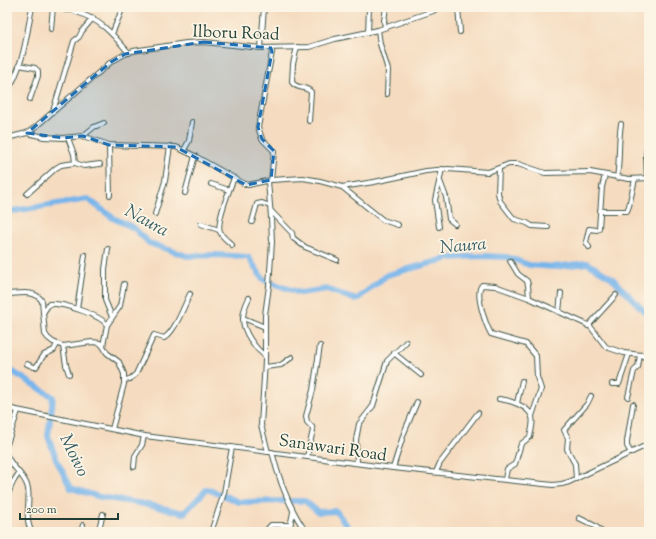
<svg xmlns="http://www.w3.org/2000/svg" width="656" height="539" font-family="'Sorts Mill Goudy',serif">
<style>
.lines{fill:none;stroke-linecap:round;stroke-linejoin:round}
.river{stroke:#78b5eb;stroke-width:6}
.minor-casing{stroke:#3f5549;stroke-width:6}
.minor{stroke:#fff;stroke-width:4}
.marked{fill:#1f6fb2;fill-opacity:0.2;stroke:#1f6fb2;stroke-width:3;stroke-dasharray:8 5;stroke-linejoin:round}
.labels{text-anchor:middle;stroke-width:3.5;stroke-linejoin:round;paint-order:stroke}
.street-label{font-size:17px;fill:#1f3d34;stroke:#fcf5e5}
.water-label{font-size:18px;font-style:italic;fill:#355b62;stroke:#fcf5e5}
</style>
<rect width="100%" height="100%" fill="#fcf5e5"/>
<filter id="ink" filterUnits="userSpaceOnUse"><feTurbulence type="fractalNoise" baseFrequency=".025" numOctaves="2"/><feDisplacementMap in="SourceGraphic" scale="8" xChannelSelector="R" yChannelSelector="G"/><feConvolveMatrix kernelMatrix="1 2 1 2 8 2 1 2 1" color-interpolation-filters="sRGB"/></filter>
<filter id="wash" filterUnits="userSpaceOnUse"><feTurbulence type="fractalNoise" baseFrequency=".012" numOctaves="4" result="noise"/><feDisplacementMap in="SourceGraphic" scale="16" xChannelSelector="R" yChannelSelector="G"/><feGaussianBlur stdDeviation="0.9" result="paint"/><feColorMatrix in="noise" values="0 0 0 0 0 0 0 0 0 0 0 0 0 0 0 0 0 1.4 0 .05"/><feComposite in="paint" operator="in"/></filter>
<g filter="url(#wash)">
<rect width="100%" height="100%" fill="#f5dbbf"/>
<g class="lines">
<!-- river -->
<g class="river">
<polyline points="7,212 88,199 113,218 134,228 149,243 187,256 217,255 248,257 263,279 267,281"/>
<polyline points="272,283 300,293 327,289 356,300 387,275 449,258 480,256 507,257 529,265 554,267 587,263 612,278 649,316"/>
<polyline points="7,370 10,370 53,397 51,414"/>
<polyline points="50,420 48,436 57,461 71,488 100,497 144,504 184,513 207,489 220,494"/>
<polyline points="225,496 239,502 285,501"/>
<polyline points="292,501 305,501 318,512 336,511 352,532"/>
</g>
</g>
</g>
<g filter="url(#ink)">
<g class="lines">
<!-- minor casing -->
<g class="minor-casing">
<g id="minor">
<polyline points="59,7 66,10 74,10"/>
<path d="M74 7V11C101 20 111 32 129 53"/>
<polyline points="458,7 460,32"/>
<polyline points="385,27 384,21 386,7"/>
<polyline points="51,29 53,7"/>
<polyline points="378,30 380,44 388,70 387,94"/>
<polyline points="368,33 369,7"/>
<polyline points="112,34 123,7"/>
<path d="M297 47 293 64 292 82C295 89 306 86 311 92L309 121"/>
<polyline points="261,48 264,7"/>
<polyline points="271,48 272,52 258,127 262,139 274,151 271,180"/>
<polyline points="19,65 35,68 38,71 38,76 30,99"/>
<path d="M7 91C23 69 27 33 32 7"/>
<polyline points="53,111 74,41 79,37 82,31 93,18"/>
<polyline points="27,133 44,137 63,138 83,136 109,145 176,147 195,156 243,183 248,185 271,180 303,178 320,181 342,187 374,182 426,171 448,169 488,172 509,164 518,164 545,173 590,172 629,179 649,178"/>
<polyline points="83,136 94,127 104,123"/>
<polyline points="7,138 27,133 33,129 111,62 125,54 133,51 186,43 204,42 261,48 309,47 335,39 378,30 433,11 439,7"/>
<polyline points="109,145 110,195"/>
<polyline points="184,150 189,141 192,122"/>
<polyline points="75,163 84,166 100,164"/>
<polyline points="499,169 498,193 500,201 514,219 527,223 532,226 548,227"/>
<path d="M617 178C620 160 618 142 621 124"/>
<polyline points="647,178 646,155 649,131"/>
<polyline points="440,181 446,197 449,219 455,224"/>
<polyline points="211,184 229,190"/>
<polyline points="342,187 383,220 398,225"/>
<polyline points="185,193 195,156"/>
<polyline points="27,194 56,168 61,165 75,163 74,154 68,138"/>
<polyline points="271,211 292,233 293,238 305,247 337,260"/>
<polyline points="600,211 627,211 629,206 635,179"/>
<polyline points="155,214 165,181 170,146"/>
<polyline points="252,222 257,204 262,203 270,206"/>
<polyline points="201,224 219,230"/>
<polyline points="439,227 435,200 442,169"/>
<path d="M232 245C228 241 222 237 220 232 216 222 230 188 234 178"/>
<polyline points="589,247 586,242 589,229 597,230 599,228 602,187 605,175"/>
<polyline points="108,249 105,269 105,300 112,317"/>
<polyline points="510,261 518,274 527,281 528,285 529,298"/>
<path d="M7 294C19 294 35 289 42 301L45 334 48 338 53 342 63 346 92 342 100 343 103 346 107 353 119 362 124 374V384L112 429"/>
<path d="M249 298C246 304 243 312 243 319 243 332 255 348 265 356"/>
<polyline points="77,309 85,255"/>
<polyline points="559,312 561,293"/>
<path d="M43 313 49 304C60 302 101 315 107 325L103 346"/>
<polyline points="243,318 265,327"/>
<polyline points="107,325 120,306 124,284"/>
<polyline points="588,326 616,295"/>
<polyline points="63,346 66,365 69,374"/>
<polyline points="394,353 421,375"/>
<polyline points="27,364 34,367 36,367 44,355 54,350 57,344"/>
<polyline points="265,367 281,365 292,357"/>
<path d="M125 380 130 379 136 374 154 335 164 338C175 332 184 306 190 294"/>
<polyline points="612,384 619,384 629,354"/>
<polyline points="628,397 634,371 638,367 640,355"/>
<path d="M499 399C509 400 529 406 532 417 534 423 531 431 530 437L521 444 515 464 507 469 505 479"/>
<polyline points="517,403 522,381"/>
<polyline points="7,408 145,436 393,468 553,485 562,484 569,482 649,444"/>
<path d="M532 416 541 389 537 377 536 356 526 344 491 334C486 325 474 293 482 285L495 286 529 298 590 326 606 347 624 353 642 355 649 361"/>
<polyline points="7,444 18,411"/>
<polyline points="268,452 261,425 265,361 265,315 269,286 272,242 271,217 268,181"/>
<path d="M272 452C279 480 289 508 306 532"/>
<polyline points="631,453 627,446 627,441 633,404"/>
<path d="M7 456C12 467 23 474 27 485 32 497 23 519 32 532"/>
<polyline points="307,457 313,430 312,427 307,422 306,416 313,390 320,346"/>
<polyline points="357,463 356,440 359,424 373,406 387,361 406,342"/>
<polyline points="134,467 135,456 142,445 144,436"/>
<polyline points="393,468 404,433 417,402"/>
<polyline points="436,472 440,463 478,413"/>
<polyline points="576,479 575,464 567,449 568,438 564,430 587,404 591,396"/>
<polyline points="7,496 13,482 19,473"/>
<polyline points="579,518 595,526 602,532"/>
<polyline points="81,532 83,525"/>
<polyline points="98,532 103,514"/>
<polyline points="211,532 224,493 232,447"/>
<polyline points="265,532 271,525 290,525"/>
<polyline points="289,532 293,512"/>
</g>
</g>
<!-- minor -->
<use href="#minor" class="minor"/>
</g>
</g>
<!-- marked area -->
<path class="marked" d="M204 42 271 48 272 52 258 127 262 139 274 151 271 180 246 185 176 147 109 145 83 136 63 138 27 133 111 62 125 54Z"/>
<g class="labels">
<!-- street labels -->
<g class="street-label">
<text transform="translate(236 32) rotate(2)" y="6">Ilboru Road</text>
<text transform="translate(333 447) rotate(8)" y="6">Sanawari Road</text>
</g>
<!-- water labels -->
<g class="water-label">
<text transform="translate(147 220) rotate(29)" y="6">Naura</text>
<text transform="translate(463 245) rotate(-5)" y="6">Naura</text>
<text transform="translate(75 455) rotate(64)" y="6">Moivo</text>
</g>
</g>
<!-- margin -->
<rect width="656" height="539" fill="none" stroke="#fcf5e5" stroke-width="24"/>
<!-- scale -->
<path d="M20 513v6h98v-6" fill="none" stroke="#1f3d34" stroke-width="2"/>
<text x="26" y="513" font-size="12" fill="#1f3d34" stroke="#fcf5e5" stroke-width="3" paint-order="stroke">200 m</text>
</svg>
